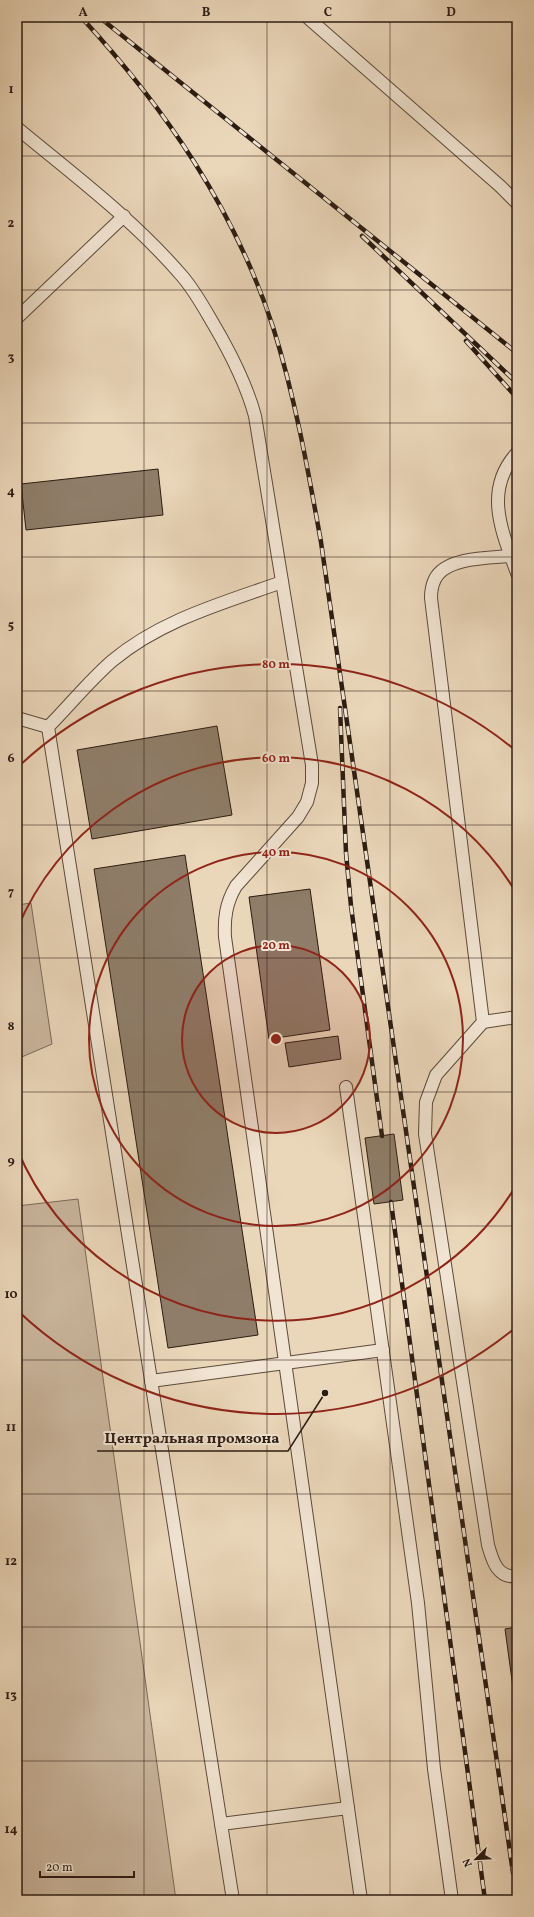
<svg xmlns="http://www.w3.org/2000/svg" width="534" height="1917" font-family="Vollkorn,serif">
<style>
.green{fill:#cab69d;stroke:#7b6958}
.building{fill:#8f7d69;stroke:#2c1c12}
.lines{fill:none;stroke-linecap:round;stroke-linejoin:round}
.service-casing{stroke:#5c4a3c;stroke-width:14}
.service{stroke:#f1e4d2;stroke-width:12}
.rail-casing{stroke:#2c1c12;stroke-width:4.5}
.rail{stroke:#f1e4d2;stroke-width:3;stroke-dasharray:9;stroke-linecap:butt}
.grid{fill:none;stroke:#2c1c12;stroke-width:1;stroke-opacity:0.55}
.ring{fill:none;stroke:#8f2418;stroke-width:2}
.centre{fill:#8f2418;stroke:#f1e4d2;stroke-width:2}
.ring-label{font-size:12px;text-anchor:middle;font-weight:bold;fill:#8f2418;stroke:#f1e4d2;stroke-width:4;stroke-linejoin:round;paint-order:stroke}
.leader{fill:none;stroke:#2c1c12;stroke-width:1.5}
.callout-dot{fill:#2c1c12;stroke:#f1e4d2;stroke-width:1.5}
.callout-label{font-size:15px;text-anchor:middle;font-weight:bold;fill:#2c1c12;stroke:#f1e4d2;stroke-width:4;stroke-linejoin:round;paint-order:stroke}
.neatline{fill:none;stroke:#2c1c12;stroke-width:1.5}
.grid-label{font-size:13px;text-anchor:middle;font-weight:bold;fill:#2c1c12}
</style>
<rect width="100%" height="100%" fill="#ead6b9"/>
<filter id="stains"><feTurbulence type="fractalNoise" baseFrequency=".005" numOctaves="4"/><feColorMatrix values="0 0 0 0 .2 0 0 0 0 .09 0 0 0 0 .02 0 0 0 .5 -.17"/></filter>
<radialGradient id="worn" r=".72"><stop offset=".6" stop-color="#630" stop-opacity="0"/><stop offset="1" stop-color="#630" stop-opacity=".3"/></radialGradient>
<!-- green -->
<g class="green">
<polygon points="31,903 52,1044 17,1059 17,905"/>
<polygon points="78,1199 176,1900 17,1900 17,1206"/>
</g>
<!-- building -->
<g class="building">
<polygon points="158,469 163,515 26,530 21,484"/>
<polygon points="217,726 232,815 92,839 77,750"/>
<polygon points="185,855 258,1335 168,1348 94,869"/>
<polygon points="310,889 330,1030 269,1039 249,897"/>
<polygon points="338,1036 341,1059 289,1067 285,1043"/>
<polygon points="394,1134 403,1200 374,1204 365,1138"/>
<polygon points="517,1627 517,1717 505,1629"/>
</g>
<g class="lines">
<!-- service casing -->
<g class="service-casing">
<g id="service">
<polyline points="307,17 500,186 517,203"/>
<path d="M17 128C74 175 134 220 182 276 195 291 204 308 214 325 231 354 246 383 255 416L312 765V783L307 802 298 817 236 886C226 903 224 918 225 937L361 1900"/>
<polyline points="17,318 124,216"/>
<path d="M517 453C483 490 502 532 517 573"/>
<path d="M517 560 511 556C489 558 446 557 435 579 432 585 431 592 431 598L483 1022 436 1075 426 1102 425 1134 488 1545C492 1559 497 1579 517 1576"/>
<polyline points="17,718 48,727"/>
<polyline points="483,1022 517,1017"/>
<polyline points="346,1087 418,1603 434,1769 452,1900"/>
<polyline points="151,1381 383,1350"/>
<polyline points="221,1824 348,1808"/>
<path d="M233 1900 48 727C69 706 89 681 112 661 161 620 223 603 282 582"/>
</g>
</g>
<!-- service -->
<use href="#service" class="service"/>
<!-- rail casing -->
<g class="rail-casing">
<g id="rail">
<path d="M81 17C165 108 234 208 273 327 295 397 308 470 321 542L513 1873"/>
<polyline points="99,17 517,353"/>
<polyline points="362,236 517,383"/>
<polyline points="466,341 517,398"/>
<polyline points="340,708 346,853 351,906 382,1136"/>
<polyline points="391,1202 485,1900"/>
</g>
</g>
<!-- rail -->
<use href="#rail" class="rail"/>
</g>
<!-- grid -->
<path class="grid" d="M144 17V1900M267 17V1900M390 17V1900M17 156H517M17 290H517M17 423H517M17 557H517M17 691H517M17 825H517M17 958H517M17 1092H517M17 1226H517M17 1360H517M17 1494H517M17 1627H517M17 1761H517"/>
<!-- distance rings -->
<circle cx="276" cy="1039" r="94" fill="#8f2418" fill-opacity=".12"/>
<g class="ring">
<circle cx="276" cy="1039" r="94"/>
<circle cx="276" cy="1039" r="187"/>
<path d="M517 1184A281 281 0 0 1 17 1149M17 929A281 281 0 0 1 517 894"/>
<path d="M515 1328A375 375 0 0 1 18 1311M18 767A375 375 0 0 1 515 750"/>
</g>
<circle cx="276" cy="1039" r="6" class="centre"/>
<g class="ring-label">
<text x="276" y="668">80 m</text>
<text x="276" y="762">60 m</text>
<text x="276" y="856">40 m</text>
<text x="276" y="949">20 m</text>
</g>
<!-- callouts -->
<path class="leader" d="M325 1393L288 1451H97"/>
<circle class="callout-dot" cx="325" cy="1393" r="4"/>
<g class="callout-label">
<text x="192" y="1443">Центральная промзона</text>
</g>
<!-- margin -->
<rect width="534" height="1917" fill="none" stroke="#ead6b9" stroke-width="44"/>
<!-- north arrow -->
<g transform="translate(476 1859) rotate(246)" stroke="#f1e4d2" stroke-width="3" paint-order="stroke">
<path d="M0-3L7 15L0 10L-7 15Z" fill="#2c1c12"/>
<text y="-6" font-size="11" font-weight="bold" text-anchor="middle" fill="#2c1c12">N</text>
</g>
<!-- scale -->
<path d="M40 1871v6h94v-6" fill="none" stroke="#2c1c12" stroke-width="2"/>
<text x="46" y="1871" font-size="12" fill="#2c1c12" stroke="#f1e4d2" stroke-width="3" paint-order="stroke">20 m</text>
<rect x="22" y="22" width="490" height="1873" class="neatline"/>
<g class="grid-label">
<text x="83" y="16">A</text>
<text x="206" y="16">B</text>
<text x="328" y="16">C</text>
<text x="451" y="16">D</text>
<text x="11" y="93">1</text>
<text x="11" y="227">2</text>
<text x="11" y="361">3</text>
<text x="11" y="495">4</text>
<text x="11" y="629">5</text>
<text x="11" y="762">6</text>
<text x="11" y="896">7</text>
<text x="11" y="1030">8</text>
<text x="11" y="1164">9</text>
<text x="11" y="1298">10</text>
<text x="11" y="1431">11</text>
<text x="11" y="1565">12</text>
<text x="11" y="1699">13</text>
<text x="11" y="1833">14</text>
</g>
<rect width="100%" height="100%" filter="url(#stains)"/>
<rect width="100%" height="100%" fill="url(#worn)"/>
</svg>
